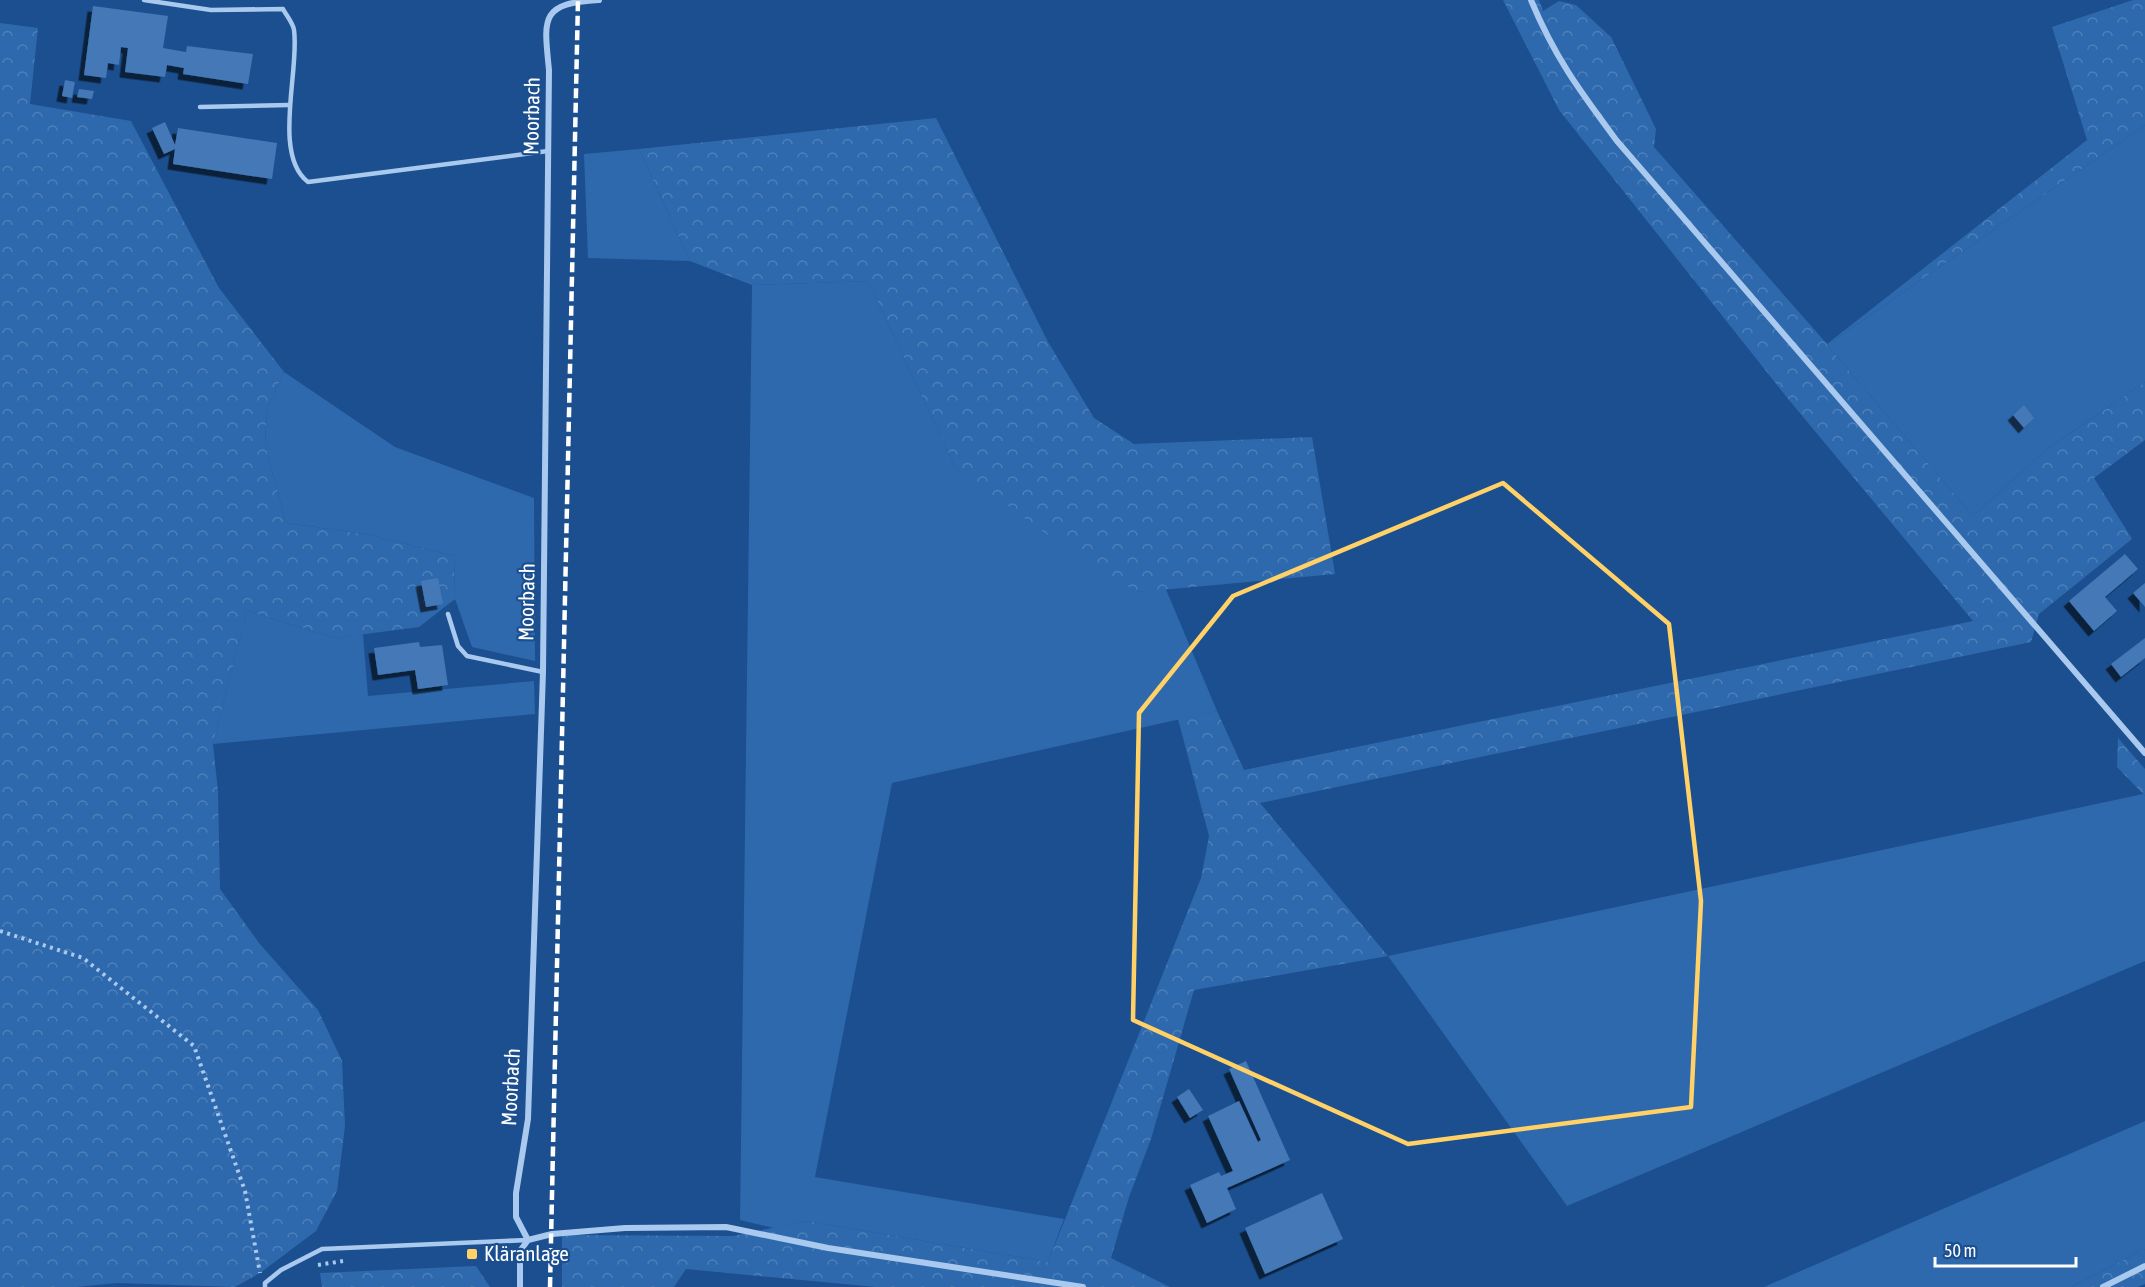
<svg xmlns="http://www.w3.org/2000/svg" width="2145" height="1287" font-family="'Asap Condensed',sans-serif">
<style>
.green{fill:#2e69ad}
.forest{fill:url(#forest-crowns)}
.building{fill:#4478b7;filter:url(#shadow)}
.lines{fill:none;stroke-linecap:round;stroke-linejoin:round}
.path{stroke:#a9c9ee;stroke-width:4;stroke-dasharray:3 4.5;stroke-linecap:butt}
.lane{stroke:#a9c9ee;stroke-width:4.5}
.street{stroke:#a9c9ee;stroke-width:6}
.rail{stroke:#fff;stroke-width:4.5;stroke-dasharray:10 4.5;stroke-linecap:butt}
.marked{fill:none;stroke:#ffd166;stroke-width:4.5;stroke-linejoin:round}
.poi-dot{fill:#ffd166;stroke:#1b4f8f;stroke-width:2}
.labels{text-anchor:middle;stroke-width:4.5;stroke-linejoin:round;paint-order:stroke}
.street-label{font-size:21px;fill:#fff;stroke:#1b4f8f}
.poi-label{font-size:21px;fill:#fff;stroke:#1b4f8f;text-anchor:start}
</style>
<defs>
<pattern id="forest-crowns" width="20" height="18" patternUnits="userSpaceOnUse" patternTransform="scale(1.5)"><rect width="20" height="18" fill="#2e69ad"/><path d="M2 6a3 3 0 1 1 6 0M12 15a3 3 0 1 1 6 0" fill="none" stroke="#4d80b9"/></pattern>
<filter id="shadow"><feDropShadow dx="-5.5" dy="5.5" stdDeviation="0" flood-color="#0009"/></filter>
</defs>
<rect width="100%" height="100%" fill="#1b4f8f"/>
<!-- green -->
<g class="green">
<polygon points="2145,125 2145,382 2047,449 1973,516 1827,345"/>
<polygon points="639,149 690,261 588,258 584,154"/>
<polygon points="868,281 955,467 1139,592 1165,587 1217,711 892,783 815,1177 1064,1219 1048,1262 807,1221 774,1228 740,1220 752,285"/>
<polygon points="284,372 395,447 534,498 535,661 472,647 455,599 454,556 366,534 286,523 265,444 267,409"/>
<polygon points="247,611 335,638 363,634 368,696 534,681 535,714 213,744"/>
<polygon points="2143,794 2145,796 2145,961 1567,1206 1388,956"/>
<polygon points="2145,1121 2145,1249 2071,1287 1764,1287"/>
</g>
<!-- forest -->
<g class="forest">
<polygon points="1503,0 1539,0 1543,11 1559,1 1576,5 1611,37 1656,129 1654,147 1827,344 2087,140 2052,27 2133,0 2145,0 2145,125 1827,345 1973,516 2047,449 2145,382 2145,440 2094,478 2132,539 2039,614 2031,642 1260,803 1388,956 1194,990 1151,1139 1129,1197 1111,1258 1170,1287 876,1287 686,1269 674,1287 562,1287 562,1235 733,1236 807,1221 1048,1262 1201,878 1209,836 1178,719 1217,711 1244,770 1973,621 1789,400 1559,110"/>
<polygon points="0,23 38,28 30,104 131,121 219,288 284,372 267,409 265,444 286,523 366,534 454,556 455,599 419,627 335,638 247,611 213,744 218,791 220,889 259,943 318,1010 342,1061 345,1126 337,1191 316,1231 260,1273 235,1287 117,1283 76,1287 0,1287"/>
<polygon points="936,118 1048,342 1094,418 1134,444 1312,437 1335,574 1139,592 1098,572 955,467 868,281 752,285 690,261 639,149"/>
<polygon points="2118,738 2145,769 2145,796 2117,767"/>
<polygon points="2145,1249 2145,1284 2138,1287 2071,1287"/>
<polygon points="476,1266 490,1287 322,1287 320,1273"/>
</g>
<!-- building -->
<g class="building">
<polygon points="93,6 168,16 163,48 186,52 187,46 253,54 248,84 183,74 184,68 167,65 165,77 125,72 128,48 121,47 119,65 108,63 106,78 84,75"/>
<polygon points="65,80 75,82 72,98 62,96"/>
<polygon points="79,89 94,91 92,99 77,97"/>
<polygon points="165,122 175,145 178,128 277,143 272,179 173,164 175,149 164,154 152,128"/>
<polygon points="2024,405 2034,418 2024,428 2013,415"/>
<polygon points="2125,554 2138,569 2105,597 2117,611 2094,631 2069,601"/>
<polygon points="438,578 443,604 426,607 421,581"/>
<polygon points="2145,583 2145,607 2133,593"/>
<polygon points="2145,638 2145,658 2121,677 2111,664"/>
<polygon points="419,642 420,647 442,645 448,685 418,689 415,670 378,675 374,648"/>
<polygon points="1246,1061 1290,1160 1227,1188 1236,1209 1207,1223 1190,1185 1219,1172 1221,1176 1233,1171 1208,1116 1239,1101 1258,1142 1261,1140 1229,1069"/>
<polygon points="1189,1089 1203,1110 1190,1118 1177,1097"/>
<polygon points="1322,1193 1343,1239 1265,1274 1245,1228"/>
</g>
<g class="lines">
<!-- path -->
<g class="path">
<polyline points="0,931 83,958 194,1046 245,1191 260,1273"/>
<polyline points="318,1265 343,1261"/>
</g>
<!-- lane -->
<g class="lane">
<path d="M144 0 211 10 283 9C286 15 293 23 294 30 300 69 272 155 308 182L548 151"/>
<polyline points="200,107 289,105"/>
<polyline points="448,614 458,646 467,656 543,672"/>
<polyline points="265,1287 265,1283 281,1270 322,1249 528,1240"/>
</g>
<!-- street -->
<g class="street">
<path d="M1531 0C1555 58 1580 91 1617 141L2145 753"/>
<path d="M528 1240 516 1217V1193L528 1119 543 672 549 70C544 19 539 3 599 0"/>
<polyline points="520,1287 520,1251 528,1240 552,1234 625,1228 726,1227 828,1248 1083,1287"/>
<polyline points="2103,1287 2145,1266"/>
</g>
<!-- rail -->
<polyline class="rail" points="550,1287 578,0"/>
</g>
<!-- marked area -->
<path class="marked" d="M1503 483 1669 624 1701 901 1691 1107 1408 1144 1133 1020 1139 713 1233 596Z"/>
<!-- markers -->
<rect class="poi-dot" x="466" y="1248" width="12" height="12" rx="3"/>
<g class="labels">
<!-- street labels -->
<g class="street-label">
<text transform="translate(532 116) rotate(-89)" y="7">Moorbach</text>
<text transform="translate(527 602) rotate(-89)" y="7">Moorbach</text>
<text transform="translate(511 1087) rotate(-87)" y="7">Moorbach</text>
</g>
<!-- poi labels -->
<g class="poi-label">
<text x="484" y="1261">Kläranlage</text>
</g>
</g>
<!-- scale -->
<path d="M1935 1257v9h141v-9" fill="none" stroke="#ffffff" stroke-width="3"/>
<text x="1944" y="1257" font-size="18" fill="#ffffff" stroke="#1b4f8f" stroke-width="4.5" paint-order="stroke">50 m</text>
</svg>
